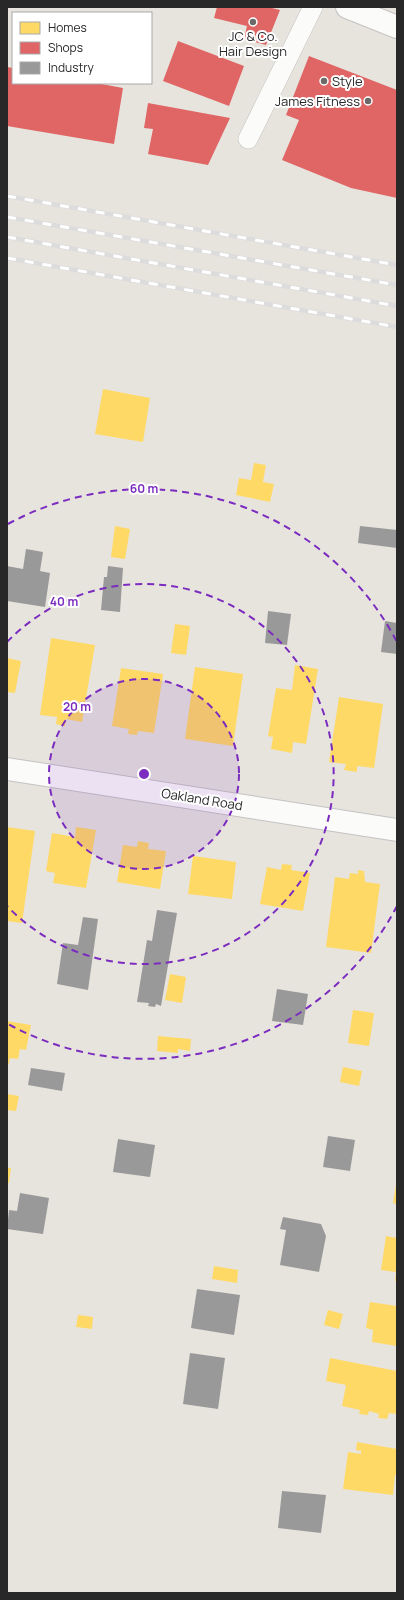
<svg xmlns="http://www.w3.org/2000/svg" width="404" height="1600" font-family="Manrope,sans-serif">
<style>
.homes{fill:#ffd966}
.shops{fill:#e06666}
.industry{fill:#999}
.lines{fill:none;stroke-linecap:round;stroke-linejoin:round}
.lane-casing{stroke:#c4c3c3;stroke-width:20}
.street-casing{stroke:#c4c3c3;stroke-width:24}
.lane{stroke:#fbfbfa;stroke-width:19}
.street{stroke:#fbfbfa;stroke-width:22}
.rail-casing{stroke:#dddcdd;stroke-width:4.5}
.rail{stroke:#fff;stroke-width:3;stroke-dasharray:9;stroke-linecap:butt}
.ring{fill:none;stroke:#7b2cbf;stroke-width:2;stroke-dasharray:7 5}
.poi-dot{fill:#6b6a68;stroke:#fff;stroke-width:1.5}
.labels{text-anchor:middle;stroke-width:4;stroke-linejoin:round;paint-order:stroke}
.poi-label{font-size:13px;fill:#282828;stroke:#fff}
.street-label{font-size:13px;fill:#282828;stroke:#fff}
.centre{fill:#7b2cbf;stroke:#fff;stroke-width:2}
.ring-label{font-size:12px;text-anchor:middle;font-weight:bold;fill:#7b2cbf;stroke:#fff;stroke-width:4;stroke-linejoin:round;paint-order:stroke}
</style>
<rect width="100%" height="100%" fill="#e7e4de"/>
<!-- homes -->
<g class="homes">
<polygon points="103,389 150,398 143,442 95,434"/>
<polygon points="254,463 266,465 263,482 274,484 270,502 236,495 239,478 251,480"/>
<polygon points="115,526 130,529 125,559 111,557"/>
<polygon points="175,624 190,626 186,655 171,653"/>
<polygon points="51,638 95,645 82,722 66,719 65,726 56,724 57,717 40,715"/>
<polygon points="7,658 21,661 15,693 7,692"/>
<polygon points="295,665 318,669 306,744 293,742 292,753 271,749 273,737 268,736 276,688 292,690"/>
<polygon points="195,667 243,674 233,746 185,739"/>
<polygon points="121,668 163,674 154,733 138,731 137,735 128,734 129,729 112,726"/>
<polygon points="339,697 383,704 374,768 357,766 357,772 344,770 346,764 329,762"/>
<polygon points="7,827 35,831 22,923 7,921"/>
<polygon points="76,827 96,830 86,888 53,883 55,873 46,871 52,833 75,837"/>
<polygon points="138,841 149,843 148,849 166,851 160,889 117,882 123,845 137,847"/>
<polygon points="193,856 236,862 232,899 188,894"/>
<polygon points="282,864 292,865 291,870 310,873 303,911 260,904 267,867 281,870"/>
<polygon points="358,870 364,871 365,882 380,884 371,953 326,947 335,877 349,879 350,873 358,874"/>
<polygon points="170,974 186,977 182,1003 165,1000"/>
<polygon points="353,1010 374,1013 369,1046 348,1043"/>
<polygon points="7,1021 31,1025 26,1050 20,1049 18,1059 10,1058 9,1064 7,1063"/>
<polygon points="158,1036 191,1039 190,1051 178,1049 178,1053 157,1051"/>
<polygon points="343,1067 362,1071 359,1086 340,1082"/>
<polygon points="7,1094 19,1096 16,1111 7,1110"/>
<polygon points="7,1168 11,1168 9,1183 7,1183"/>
<polygon points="396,1185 397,1185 397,1204 393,1203"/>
<polygon points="386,1236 397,1238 397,1281 395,1281 396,1272 381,1270"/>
<polygon points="214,1266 238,1270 237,1283 212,1279"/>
<polygon points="370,1302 397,1306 397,1346 372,1342 373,1330 366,1328"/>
<polygon points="328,1310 343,1314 339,1329 324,1325"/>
<polygon points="78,1315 93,1317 92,1329 76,1327"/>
<polygon points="330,1358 397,1371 397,1414 389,1413 387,1419 378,1418 379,1414 369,1411 368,1415 359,1414 360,1410 342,1406 346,1385 326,1381"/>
<polygon points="357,1442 397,1449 397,1475 395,1475 393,1495 343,1489 348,1452 361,1454 361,1451 356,1450"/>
</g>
<!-- shops -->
<g class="shops">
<polygon points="217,7 268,7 280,10 266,45 244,39 247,26 214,18"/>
<polygon points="178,41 244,66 229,106 163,81"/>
<polygon points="309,56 397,90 397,198 351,188 282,160 299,120 286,115"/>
<polygon points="7,67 13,68 13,83 96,83 123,88 114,144 7,126"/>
<polygon points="148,103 230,118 208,165 148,154 153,129 144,128"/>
</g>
<!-- industry -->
<g class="industry">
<polygon points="360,526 397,530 397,548 358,543"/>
<polygon points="26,549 43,552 40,571 50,573 45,607 7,601 7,566 23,569"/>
<polygon points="108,566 123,568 120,612 101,610 104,577 107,577"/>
<polygon points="268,611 291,614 287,645 265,643"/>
<polygon points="385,621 397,623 397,654 381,652"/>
<polygon points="157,910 177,913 161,1006 156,1004 155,1007 148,1006 149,1003 137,1002 147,940 152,941"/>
<polygon points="83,917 98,919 88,990 57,984 63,943 78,945"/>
<polygon points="277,989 308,994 303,1025 272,1021"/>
<polygon points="31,1068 65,1073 62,1091 28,1085"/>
<polygon points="328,1136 355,1140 350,1171 323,1167"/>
<polygon points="118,1139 155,1145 150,1177 113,1172"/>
<polygon points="20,1193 49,1198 43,1234 7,1229 9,1210 17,1211"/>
<polygon points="283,1217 321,1224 326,1236 319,1272 280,1265 286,1230 280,1229"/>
<polygon points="197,1289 240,1295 234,1335 191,1328"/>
<polygon points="190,1353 225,1358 218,1409 183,1404"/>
<polygon points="282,1491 326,1495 321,1533 278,1528"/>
</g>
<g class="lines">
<!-- lane casing -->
<g class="lane-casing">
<polyline id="lane" points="248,139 313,7"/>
</g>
<!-- street casing -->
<g class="street-casing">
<g id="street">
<polyline points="347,7 397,27"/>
<polyline points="7,769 397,830"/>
</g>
</g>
<!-- lane -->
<use href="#lane" class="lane"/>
<!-- street -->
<use href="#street" class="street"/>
<!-- rail casing -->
<g class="rail-casing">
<g id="rail">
<polyline points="7,196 397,265"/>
<polyline points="7,217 397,285"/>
<polyline points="7,237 397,306"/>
<polyline points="7,258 397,327"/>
</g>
</g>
<!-- rail -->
<use href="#rail" class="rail"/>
</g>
<!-- distance rings -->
<circle cx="144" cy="774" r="95" fill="#7b2cbf" fill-opacity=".12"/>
<g class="ring">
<circle cx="144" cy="774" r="95"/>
<path d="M7 642A190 190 0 1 1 7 906"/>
<path d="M397 906A285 285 0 0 1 8 1024M8 524A285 285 0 0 1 397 642"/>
</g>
<!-- markers -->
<g class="poi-dot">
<circle cx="253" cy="22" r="4"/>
<circle cx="324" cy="81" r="4"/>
<circle cx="368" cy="101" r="4"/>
</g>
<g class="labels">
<!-- poi labels -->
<g class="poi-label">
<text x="253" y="41">JC &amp; Co.<tspan x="253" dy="15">Hair Design</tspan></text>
<text x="332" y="86" text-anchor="start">Style</text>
<text x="360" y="106" text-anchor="end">James Fitness</text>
</g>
<!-- street labels -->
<g class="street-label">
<text transform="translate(202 799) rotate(9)" y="5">Oakland Road</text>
</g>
</g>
<circle cx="144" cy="774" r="6" class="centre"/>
<g class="ring-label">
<text x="144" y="493">60 m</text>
<text x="64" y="606">40 m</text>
<text x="77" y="711">20 m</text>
</g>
<!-- border -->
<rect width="404" height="1600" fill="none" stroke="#282828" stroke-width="16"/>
<!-- legend -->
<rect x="12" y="12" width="140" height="72" fill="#ffffff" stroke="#a9a9a9"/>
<rect x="20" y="22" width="20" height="12" fill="#ffd966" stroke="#a9a9a9"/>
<text x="48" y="32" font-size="12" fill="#282828">Homes</text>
<rect x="20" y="42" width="20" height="12" fill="#e06666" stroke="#a9a9a9"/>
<text x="48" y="52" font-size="12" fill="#282828">Shops</text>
<rect x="20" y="62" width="20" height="12" fill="#999999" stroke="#a9a9a9"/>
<text x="48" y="72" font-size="12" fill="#282828">Industry</text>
</svg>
